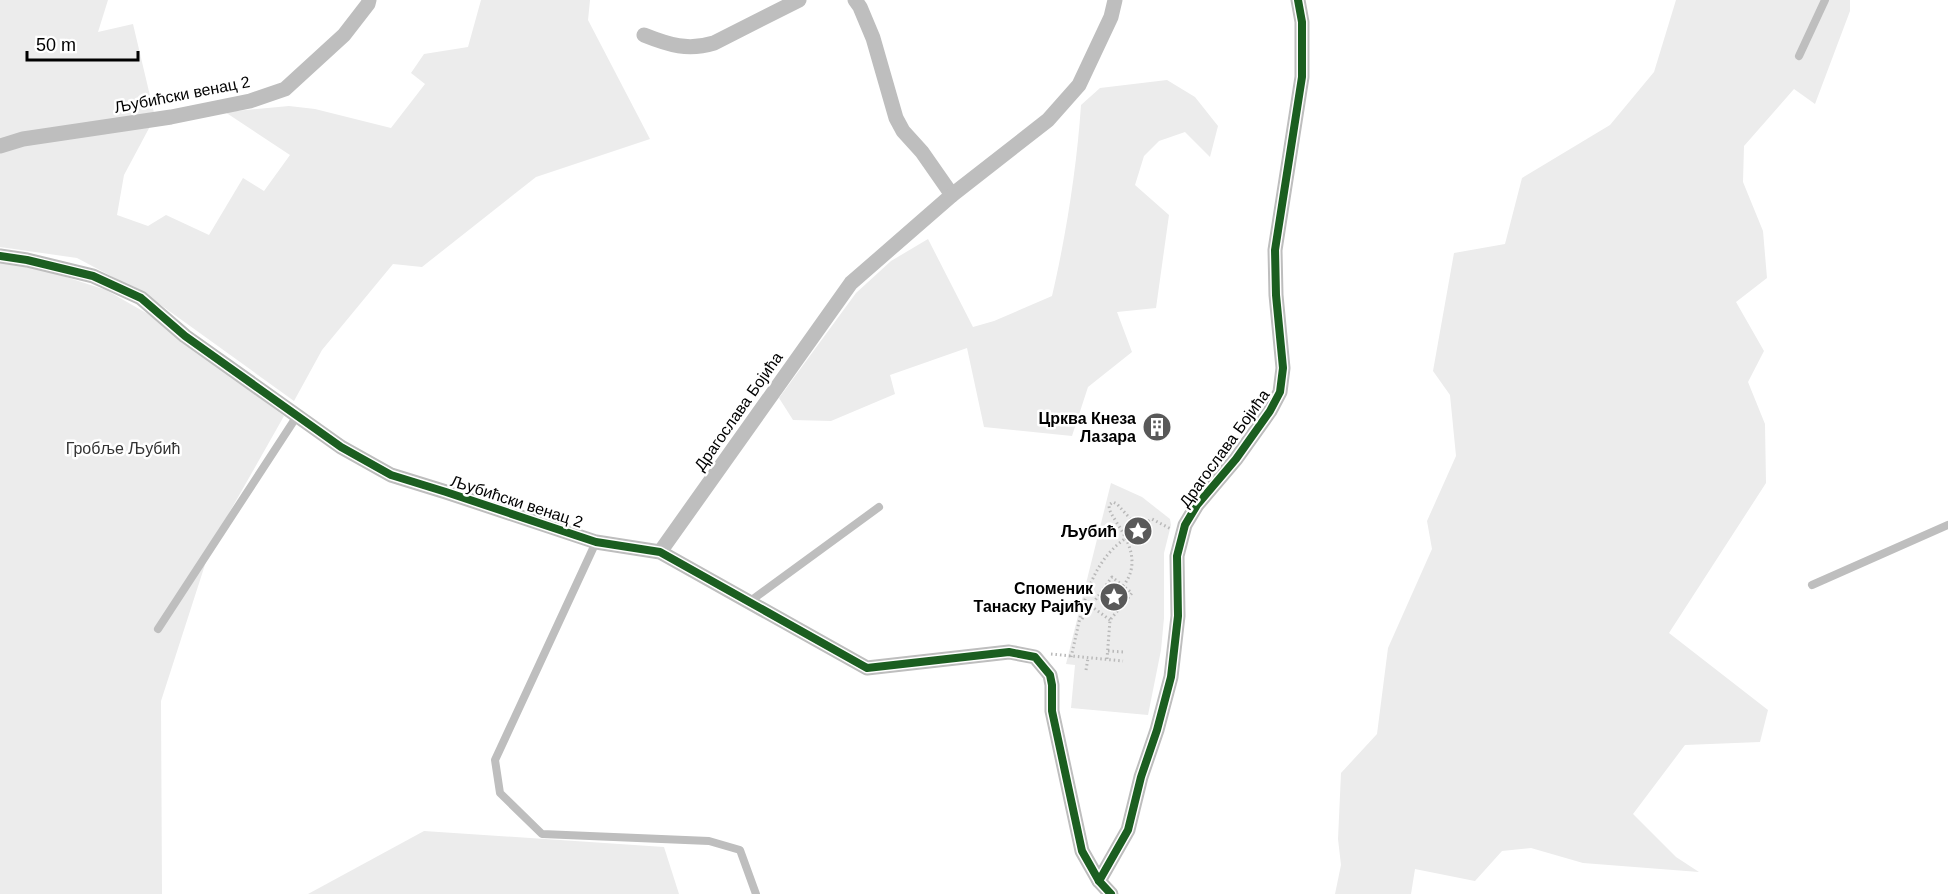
<svg xmlns="http://www.w3.org/2000/svg" width="1948" height="894" font-family="Arial,sans-serif">
<style>
.green{fill:#ececec}
.lines{fill:none;stroke-linecap:round;stroke-linejoin:round}
.path{stroke:#b9b9b9;stroke-width:3;stroke-dasharray:1.5 3;stroke-linecap:butt}
.service{stroke:#bebebe;stroke-width:8}
.minor{stroke:#bebebe;stroke-width:15}
.cycleway-casing{stroke:#fff;stroke-width:11}
.cycleway{stroke:#1b5e20;stroke-width:8}
.labels{text-anchor:middle;stroke-width:5;stroke-linejoin:round;paint-order:stroke}
.street-label{font-size:16px;fill:#000;stroke:#fff}
.poi-label{font-size:16px;font-weight:bold;fill:#000;stroke:#fff;text-anchor:end}
.park-label{font-size:16px;fill:#333;stroke:#fff}
</style>
<rect width="100%" height="100%" fill="#fff"/>
<!-- green -->
<g class="green">
<polygon points="0,0 108,0 98,32 133,24 155,117 124,175 117,215 148,226 166,215 209,235 243,178 264,191 290,155 225,112 289,106 315,109 391,128 425,84 411,73 424,54 468,47 481,0 590,0 588,20 650,139 536,177 422,267 393,264 322,350 294,401 147,295 77,258 0,247"/>
<polygon points="1676,0 1850,0 1850,11 1815,104 1794,89 1744,146 1743,182 1763,231 1767,278 1736,302 1764,351 1748,382 1765,424 1766,483 1669,633 1768,710 1760,742 1685,745 1633,814 1676,857 1699,872 1583,863 1531,848 1502,851 1475,881 1415,869 1411,894 1335,894 1341,865 1338,839 1341,773 1377,734 1388,648 1432,549 1427,521 1456,456 1450,395 1433,371 1454,253 1505,244 1522,178 1610,125 1654,72"/>
<path d="M1167 80 1195 97 1218 126 1210 157 1185 132 1159 141 1144 156 1135 185 1169 215 1156 308 1117 312 1132 352 1088 387 1072 436 984 427 967 348 890 375 895 394 831 421 793 420 779 398 856 293 891 261 928 239 973 327 994 321 1052 296C1066 236 1077 166 1081 105L1100 88Z"/>
<polygon points="0,261 29,265 106,290 148,314 284,416 212,543 161,701 162,894 0,894"/>
<polygon points="1111,483 1142,497 1170,519 1171,525 1164,553 1164,618 1161,650 1148,715 1071,708 1075,665 1066,664"/>
<polygon points="424,831 664,847 679,894 308,894"/>
</g>
<g class="lines">
<!-- path -->
<g class="path">
<path d="M1123 586C1140 565 1130 543 1117 523 1113 516 1109 512 1109 505L1113 502 1117 504 1136 525H1141L1152 519 1171 529"/>
<polyline points="1104,589 1112,595"/>
<polyline points="1115,598 1123,604"/>
<polyline points="1082,619 1091,606"/>
<polyline points="1108,651 1124,652"/>
<polyline points="1051,654 1123,661"/>
<path d="M1071 657C1082 613 1086 566 1126 538"/>
<polyline points="1107,659 1110,620 1132,593 1112,577 1091,606 1110,620"/>
<polyline points="1086,670 1088,658"/>
</g>
<!-- service -->
<g class="service">
<polyline points="1799,56 1825,0"/>
<polyline points="596,542 495,760 500,793 542,834 709,841 740,850 756,894"/>
<polyline points="1812,585 1948,525"/>
<polyline points="749,602 879,507"/>
<polyline points="158,629 297,416"/>
</g>
<!-- minor -->
<g class="minor">
<polyline points="855,0 860,7 873,38 896,118 903,131 922,152 952,195"/>
<path d="M644 35C669 45 688 51 714 43L799 0"/>
<polyline points="0,146 23,139 171,117 250,101 285,89 344,35 368,4 369,0"/>
<polyline points="0,256 27,260 93,276 141,298 185,336 341,447 391,475 446,492 596,542 660,552 867,668 1009,652 1035,657 1050,675 1052,685 1052,711 1082,851 1099,881 1111,894"/>
<polyline points="660,552 851,283 952,195 1048,120 1079,85 1111,17 1115,0"/>
<polyline points="1099,881 1128,830 1141,777 1157,730 1171,677 1178,616 1177,556 1185,525 1197,505 1236,459 1270,411 1280,392 1283,368 1276,295 1275,250 1302,77 1302,22 1298,0"/>
</g>
<!-- cycleway casing -->
<g class="cycleway-casing">
<g id="cycleway">
<polyline points="0,256 27,260 93,276 141,298 185,336 341,447 391,475 446,492 596,542 660,552 867,668 1009,652 1035,657 1050,675 1052,685 1052,711 1082,851 1099,881 1111,894"/>
<polyline points="1099,881 1128,830 1141,777 1157,730 1171,677 1178,616 1177,556 1185,525 1197,505 1236,459 1270,411 1280,392 1283,368 1276,295 1275,250 1302,77 1302,22 1298,0"/>
</g>
</g>
<!-- cycleway -->
<use href="#cycleway" class="cycleway"/>
</g>
<!-- icons -->
<defs>
<g id="building-disc" transform="scale(1.5)"><circle r="9.5" fill="#595959" stroke="#fff"/><path d="M-4-6H4V6H1V3H-1V6H-4ZM-2.5-4.3h1.7v1.8h-1.7ZM.8-4.3h1.7v1.8H.8ZM-2.5-1h1.7V.8h-1.7ZM.8-1h1.7V.8H.8Z" fill="#fff"/></g>
<g id="sight-disc" transform="scale(1.5)"><circle r="9.5" fill="#595959" stroke="#fff"/><path d="M0-6L1.8-2.2L6-1.7L2.9 1.2L3.7 5.4L0 3.3L-3.7 5.4L-2.9 1.2L-6-1.7L-1.8-2.2Z" fill="#fff"/></g>
</defs>
<g fill-rule="evenodd">
<use href="#building-disc" x="1157" y="427"/>
<use href="#sight-disc" x="1138" y="531"/>
<use href="#sight-disc" x="1114" y="597"/>
</g>
<g class="labels">
<!-- street labels -->
<g class="street-label">
<text transform="translate(182 94) rotate(-11)" y="6">Љубићски венац 2</text>
<text transform="translate(738 411) rotate(-55)" y="6">Драгослава Бојића</text>
<text transform="translate(1224 448) rotate(-54)" y="6">Драгослава Бојића</text>
<text transform="translate(517 501) rotate(18)" y="6">Љубићски венац 2</text>
</g>
<!-- poi labels -->
<g class="poi-label">
<text x="1136" y="424">Црква Кнеза<tspan x="1136" dy="18">Лазара</tspan></text>
<text x="1117" y="537">Љубић</text>
<text x="1093" y="594">Споменик<tspan x="1093" dy="18">Танаску Рајићу</tspan></text>
</g>
<!-- park labels -->
<g class="park-label">
<text x="123" y="454">Гробље Љубић</text>
</g>
</g>
<!-- scale -->
<path d="M27 51v9h111v-9" fill="none" stroke="#000000" stroke-width="3"/>
<text x="36" y="51" font-size="18" fill="#000000" stroke="#ffffff" stroke-width="4.5" paint-order="stroke">50 m</text>
</svg>
